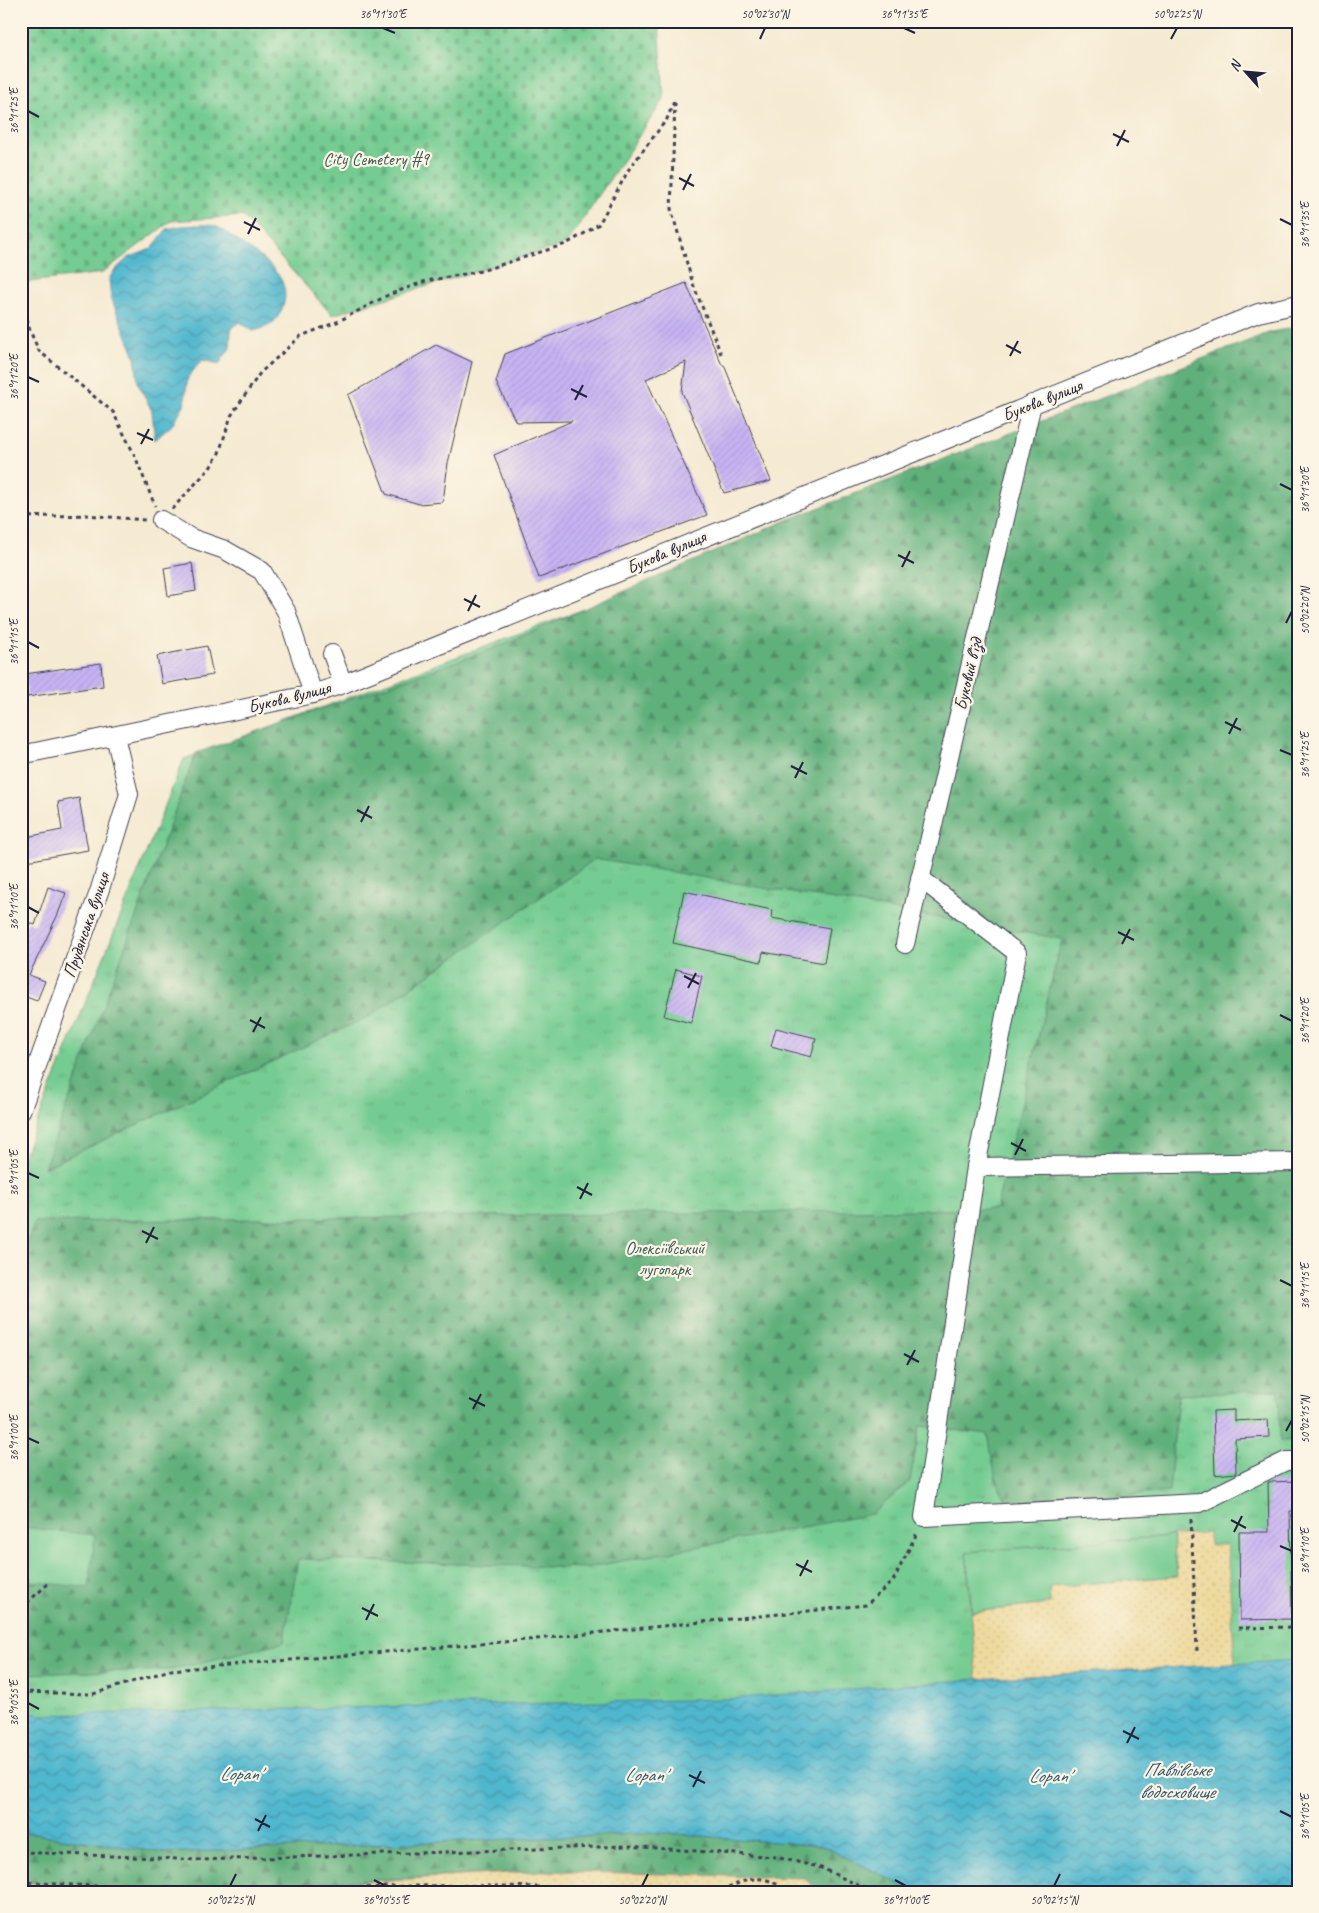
<svg xmlns="http://www.w3.org/2000/svg" width="1319" height="1913" font-family="Caveat,sans-serif">
<style>
.grass{fill:url(#grass-tufts);stroke:#4c7766}
.forest{fill:url(#forest-firs);stroke:#41695c}
.sand{fill:url(#sand-dots);stroke:#887e6c}
.cemetery{fill:url(#cemetery-stones);stroke:#4c7766}
.pitch{fill:#75cc92;stroke:#4c7766}
.water{fill:url(#water-waves);stroke:#396c84}
.building{fill:url(#building-hatch)}
.lines{fill:none;stroke-linecap:round;stroke-linejoin:round}
.minor-casing{stroke:#424052;stroke-width:20}
.path{stroke:#424052;stroke-width:3;stroke-dasharray:4 4;stroke-linecap:butt}
.minor{stroke:#fff;stroke-width:18}
.ticks{fill:none;stroke:#22223b;stroke-width:2}
.labels{text-anchor:middle;stroke-width:4.5;stroke-linejoin:round;paint-order:stroke}
.park-label{font-size:18px;fill:#3f5e59;stroke:#fcf5e5}
.street-label{font-size:18px;fill:#22223b;stroke:#fcf5e5}
.water-label{font-size:19px;font-style:italic;fill:#32566e;stroke:#fcf5e5}
.neatline{fill:none;stroke:#22223b;stroke-width:2}
.ticks-label{font-size:12px;text-anchor:middle;fill:#22223b}
</style>
<defs>
<pattern id="grass-tufts" width="24" height="20" patternUnits="userSpaceOnUse" patternTransform="scale(1.25)"><rect width="24" height="20" fill="#75cc92"/><path d="M3 7l-1-3M5 7V3M7 7l1-3M15 17l-1-3M17 17v-4M19 17l1-3" fill="none" stroke="#65af7f"/></pattern>
<pattern id="forest-firs" width="22" height="20" patternUnits="userSpaceOnUse" patternTransform="scale(1.25)"><rect width="22" height="20" fill="#60b07c"/><path d="M5 1l3.5 6h-7zM16 11l3.5 6h-7z" fill="#4f8f67"/></pattern>
<pattern id="sand-dots" width="8" height="8" patternUnits="userSpaceOnUse" patternTransform="scale(1.25)"><rect width="8" height="8" fill="#eeda9e"/><path d="M2 2h.1M6 6h.1" fill="none" stroke="#ccbb89" stroke-width="1.8" stroke-linecap="round"/></pattern>
<pattern id="cemetery-stones" width="16" height="16" patternUnits="userSpaceOnUse" patternTransform="scale(1.25)"><rect width="16" height="16" fill="#75cc92"/><path d="M2 7V4a2 2 0 0 1 4 0v3zM10 15v-3a2 2 0 0 1 4 0v3z" fill="#65af7f"/></pattern>
<pattern id="water-waves" width="16" height="10" patternUnits="userSpaceOnUse" patternTransform="scale(1.25)"><rect width="16" height="10" fill="#50b7ce"/><path d="M0 5q4-4 8 0t8 0" fill="none" stroke="#4294a8"/></pattern>
<pattern id="building-hatch" width="6" height="6" patternUnits="userSpaceOnUse" patternTransform="scale(1.25)"><rect width="6" height="6" fill="#c8b4f4"/><path d="M-1 1l2-2M0 6l6-6M5 7l2-2" fill="none" stroke="#ac9ad2"/></pattern>
</defs>
<rect width="100%" height="100%" fill="#fcf5e5"/>
<filter id="ink" filterUnits="userSpaceOnUse"><feTurbulence type="fractalNoise" baseFrequency=".02" numOctaves="2"/><feDisplacementMap in="SourceGraphic" scale="10" xChannelSelector="R" yChannelSelector="G"/><feConvolveMatrix kernelMatrix="1 2 1 2 8 2 1 2 1" color-interpolation-filters="sRGB"/></filter>
<filter id="wash" filterUnits="userSpaceOnUse"><feTurbulence type="fractalNoise" baseFrequency=".0096" numOctaves="4" result="noise"/><feDisplacementMap in="SourceGraphic" scale="20" xChannelSelector="R" yChannelSelector="G"/><feGaussianBlur stdDeviation="1.12" result="paint"/><feColorMatrix in="noise" values="0 0 0 0 0 0 0 0 0 0 0 0 0 0 0 0 0 1.4 0 .05"/><feComposite in="paint" operator="in"/></filter>
<g filter="url(#wash)">
<rect width="100%" height="100%" fill="#f5ead2"/>
<!-- grass -->
<polygon class="grass" points="1298,345 1298,1892 21,1892 21,1162 184,759 1270,352"/>
<!-- forest -->
<g class="forest">
<polygon points="1298,327 1298,1440 1280,1441 1279,1390 1178,1395 1169,1492 1023,1504 1007,1501 996,1481 988,1434 920,1426 910,1481 872,1514 585,1568 298,1559 284,1642 170,1670 21,1674 21,1259 35,1222 996,1209 1062,939 595,859 370,1016 44,1168 196,753 495,648 787,520 1271,332"/>
<polygon points="21,1832 164,1853 664,1833 823,1846 916,1892 821,1892 802,1878 544,1871 154,1891 21,1884"/>
</g>
<!-- sand -->
<g class="sand">
<polygon points="1209,1533 1210,1545 1227,1545 1235,1664 977,1679 966,1552"/>
<polygon points="544,1871 803,1878 821,1892 21,1892 21,1883 195,1892"/>
</g>
<!-- cemetery -->
<polygon class="cemetery" points="21,21 659,21 664,99 566,244 332,315 243,216 171,221 102,273 21,283"/>
<!-- pitch -->
<g class="pitch">
<polygon points="21,1527 95,1535 89,1588 21,1580"/>
<polygon points="1173,1536 1177,1576 1049,1587 1050,1604 972,1612 966,1552"/>
</g>
<!-- water -->
<g class="water">
<path d="M182 226C192 226 208 223 217 227 225 230 232 237 239 242 263 258 298 280 280 313 274 325 266 328 253 331L240 322 231 329 230 348 219 364 202 360 188 377 184 405 172 425 155 440 152 411 138 383 135 356 111 298 109 279 114 271 128 258 151 249 167 229Z"/>
<polygon points="1298,1660 1298,1892 916,1892 823,1846 664,1833 164,1853 21,1832 21,1710 39,1715 729,1699 964,1680"/>
</g>
<g id="blocks">
<!-- building -->
<g class="building">
<polygon points="686,283 722,365 724,365 771,481 724,493 682,392 686,362 662,372 646,379 707,515 539,578 494,455 572,421 516,422 496,382 505,354"/>
<polygon points="436,345 472,362 448,463 443,502 419,504 386,494 348,395"/>
<polygon points="192,563 196,591 168,596 164,568"/>
<polygon points="207,646 213,675 162,684 157,656"/>
<polygon points="101,663 103,686 27,697 25,674"/>
<polygon points="79,798 88,850 21,862 21,838 62,830 58,802"/>
<polygon points="48,887 66,893 58,914 29,975 45,981 37,1001 21,995 21,937 28,922 35,925"/>
<polygon points="684,891 772,910 771,918 830,928 824,963 763,952 761,962 673,943"/>
<polygon points="676,969 702,976 691,1023 664,1016"/>
<polygon points="776,1028 816,1038 811,1057 771,1046"/>
<polygon points="1234,1410 1234,1421 1268,1419 1269,1437 1235,1439 1236,1473 1215,1475 1213,1411"/>
<polygon points="1298,1481 1298,1511 1290,1511 1292,1619 1240,1620 1239,1532 1269,1532 1268,1482"/>
</g>
</g>
</g>
<g filter="url(#ink)">
<use href="#blocks" fill-opacity="0" stroke="#424052" stroke-width="1"/>
<g class="lines">
<!-- minor casing -->
<g class="minor-casing">
<g id="minor">
<polyline points="161,520 191,538 225,550 262,571 286,611 313,694"/>
<polyline points="332,654 343,684"/>
<polyline points="21,755 313,694 343,684 1258,313 1298,304"/>
<polyline points="920,878 1017,953 976,1167 924,1517 1200,1503 1286,1461 1298,1461"/>
<polyline points="905,944 1032,404"/>
<polyline points="21,1111 100,889 129,794 115,736"/>
<polyline points="976,1167 1298,1162"/>
</g>
</g>
<!-- path -->
<g class="path">
<polyline points="675,103 671,209 693,284 721,354"/>
<polyline points="21,305 25,309 30,331 39,351 113,412 135,456 155,506"/>
<polyline points="172,509 210,468 219,453 231,416 260,373 301,336 337,322 388,295 426,281 481,271 566,244 585,233 599,224 629,169 667,119 675,99"/>
<polyline points="21,517 86,515 145,520"/>
<polyline points="1191,1519 1197,1651"/>
<polyline points="21,1608 49,1583"/>
<polyline points="1296,1627 1296,1533 1298,1533"/>
<polyline points="1238,1628 1297,1627"/>
<polyline points="21,1692 93,1694 170,1670 527,1640 866,1605 893,1581 918,1531"/>
<polyline points="21,1852 201,1860 628,1846 776,1857 819,1867 873,1892"/>
<polyline points="21,1882 200,1892"/>
<path d="M295 1892C406 1883 518 1884 628 1892"/>
<path d="M721 1892C746 1878 764 1871 787 1892"/>
</g>
<!-- minor -->
<use href="#minor" class="minor"/>
</g>
</g>
<!-- ticks -->
<path class="ticks" d="M383 28 395 33M904 28 915 33M760 39 765 28M1171 39 1177 28M28 111 39 117M1113 134 1129 142M1117 146 1125 130M679 178 694 186M683 190 691 174M1280 219 1292 225M244 222 260 230M248 234 256 218M1006 345 1021 353M1010 356 1018 341M28 377 39 382M571 389 587 397M575 400 583 385M137 433 153 440M141 444 149 429M1280 484 1292 490M898 555 914 563M902 567 910 551M464 599 480 607M468 611 476 595M1286 623 1292 611M28 642 39 648M1225 722 1241 730M1229 734 1237 718M1280 750 1292 755M791 766 807 774M795 778 803 762M357 810 372 818M361 822 369 806M28 907 39 913M1118 932 1134 940M1122 944 1130 929M684 976 699 984M688 988 696 973M1280 1015 1292 1021M250 1020 265 1028M253 1032 261 1017M1011 1143 1026 1151M1015 1155 1023 1139M28 1173 39 1178M577 1187 592 1195M580 1199 588 1183M142 1231 158 1239M146 1243 154 1227M1280 1280 1292 1286M904 1354 919 1362M907 1365 915 1350M469 1398 485 1406M473 1409 481 1394M1286 1431 1292 1420M28 1438 39 1443M1231 1520 1246 1528M1234 1532 1242 1516M1280 1546 1292 1551M796 1564 812 1572M800 1576 808 1560M362 1608 378 1616M366 1620 374 1604M28 1703 39 1709M1123 1731 1139 1739M1127 1743 1135 1727M689 1775 705 1783M693 1787 701 1771M1280 1811 1292 1817M255 1819 270 1827M258 1831 266 1815M374 1880 386 1886M895 1880 906 1886M230 1886 236 1874M642 1886 648 1874M1054 1886 1060 1874"/>
<g class="labels">
<!-- park labels -->
<g class="park-label">
<text x="376" y="165">City Cemetery #9</text>
<text x="665" y="1254">Олексіївський<tspan x="665" dy="21">лугопарк</tspan></text>
</g>
<!-- street labels -->
<g class="street-label">
<text transform="translate(1042 400) rotate(-22)" y="6">Букова вулиця</text>
<text transform="translate(666 552) rotate(-23)" y="6">Букова вулиця</text>
<text transform="translate(968 674) rotate(-77)" y="6">Буковий в'їзд</text>
<text transform="translate(289 697) rotate(-14)" y="6">Букова вулиця</text>
<text transform="translate(86 925) rotate(-71)" y="6">Прудянська вулиця</text>
</g>
<!-- water labels -->
<g class="water-label">
<text x="1177" y="1776">Павлівське<tspan x="1177" dy="22">водосховище</tspan></text>
<text x="240" y="1780">Lopan'</text>
<text x="645" y="1781">Lopan'</text>
<text x="1049" y="1782">Lopan'</text>
</g>
</g>
<!-- margin -->
<rect width="1319" height="1913" fill="none" stroke="#fcf5e5" stroke-width="55"/>
<!-- north arrow -->
<g transform="translate(1246 72) rotate(297)" stroke="#fcf5e5" stroke-width="4" paint-order="stroke">
<path d="M0-4L9 19L0 12L-9 19Z" fill="#22223b"/>
<text y="-8" font-size="14" font-weight="bold" text-anchor="middle" fill="#22223b">N</text>
</g>
<rect x="28" y="28" width="1264" height="1858" class="neatline"/>
<g class="ticks-label">
<text x="383" y="18">36°11'30"E</text>
<text x="765" y="18">50°02'30"N</text>
<text x="904" y="18">36°11'35"E</text>
<text x="1177" y="18">50°02'25"N</text>
<text transform="translate(14 111) rotate(-90)" y="4">36°11'25"E</text>
<text transform="translate(1305 225) rotate(-90)" y="4">36°11'35"E</text>
<text transform="translate(14 377) rotate(-90)" y="4">36°11'20"E</text>
<text transform="translate(1305 490) rotate(-90)" y="4">36°11'30"E</text>
<text transform="translate(1305 611) rotate(-90)" y="4">50°02'20"N</text>
<text transform="translate(14 642) rotate(-90)" y="4">36°11'15"E</text>
<text transform="translate(1305 755) rotate(-90)" y="4">36°11'25"E</text>
<text transform="translate(14 907) rotate(-90)" y="4">36°11'10"E</text>
<text transform="translate(1305 1021) rotate(-90)" y="4">36°11'20"E</text>
<text transform="translate(14 1173) rotate(-90)" y="4">36°11'05"E</text>
<text transform="translate(1305 1286) rotate(-90)" y="4">36°11'15"E</text>
<text transform="translate(1305 1420) rotate(-90)" y="4">50°02'15"N</text>
<text transform="translate(14 1438) rotate(-90)" y="4">36°11'00"E</text>
<text transform="translate(1305 1551) rotate(-90)" y="4">36°11'10"E</text>
<text transform="translate(14 1703) rotate(-90)" y="4">36°10'55"E</text>
<text transform="translate(1305 1817) rotate(-90)" y="4">36°11'05"E</text>
<text x="230" y="1904">50°02'25"N</text>
<text x="386" y="1904">36°10'55"E</text>
<text x="642" y="1904">50°02'20"N</text>
<text x="906" y="1904">36°11'00"E</text>
<text x="1054" y="1904">50°02'15"N</text>
</g>
</svg>
